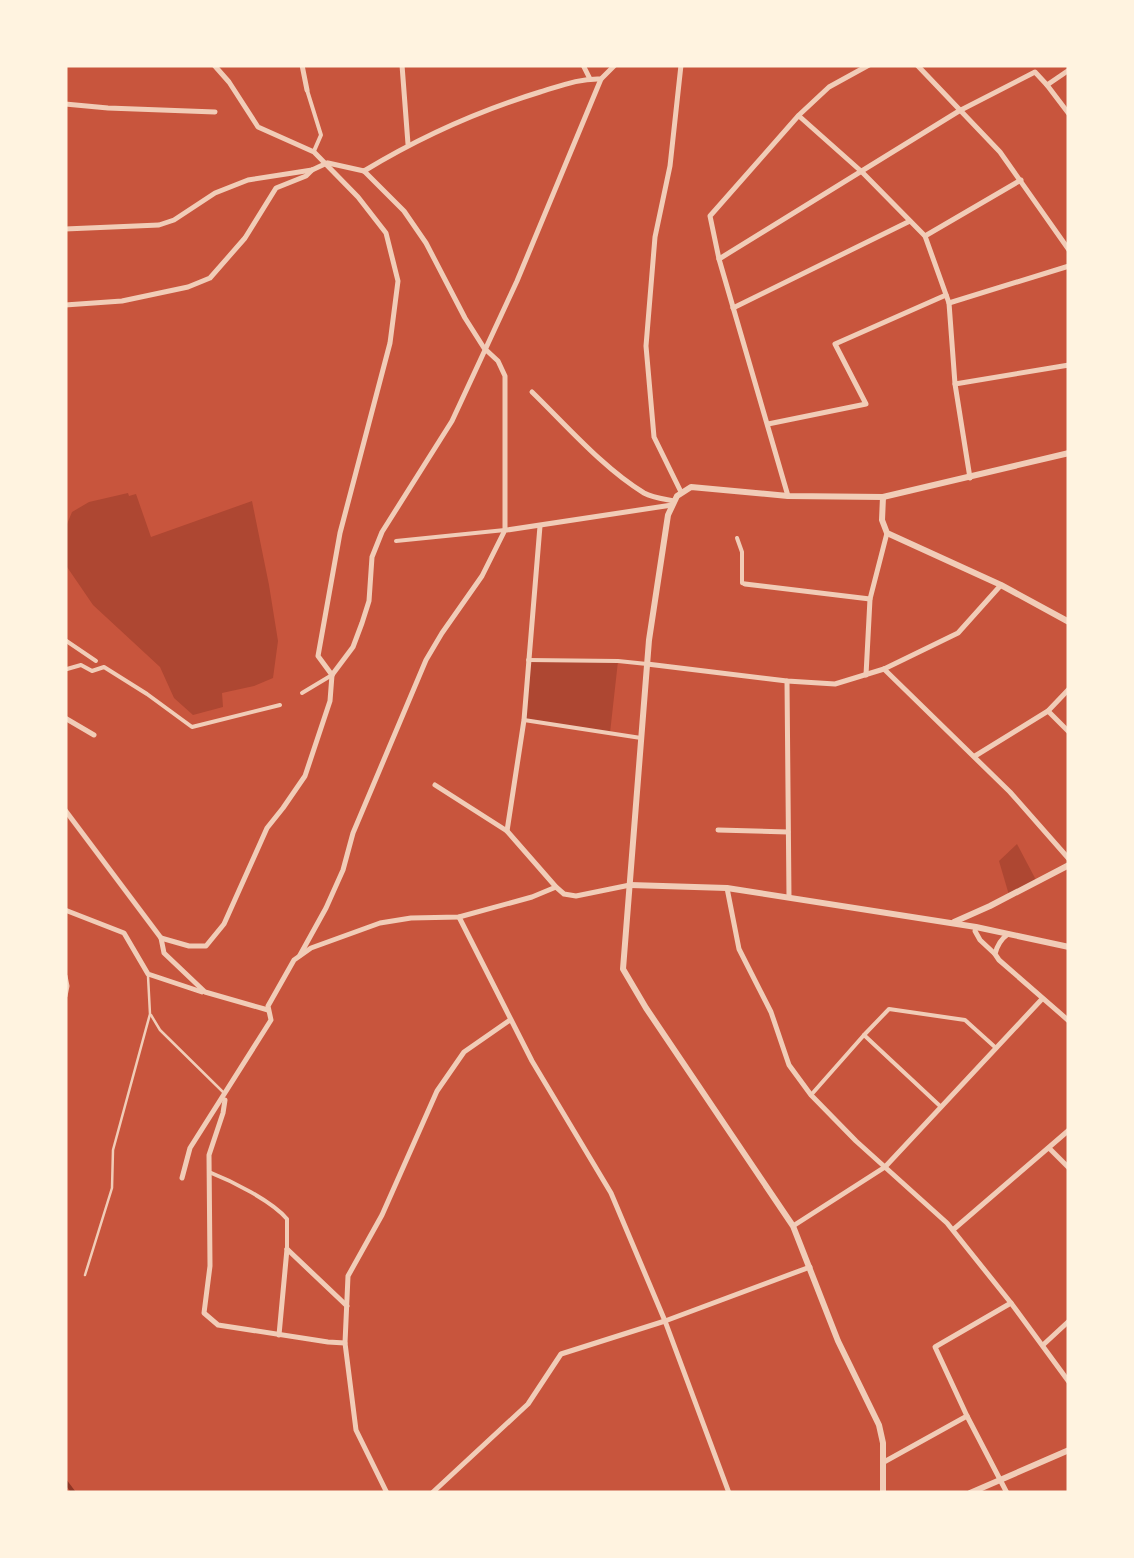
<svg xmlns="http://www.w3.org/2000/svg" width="1134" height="1558" font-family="'Exo 2',sans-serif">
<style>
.green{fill:#ae4732}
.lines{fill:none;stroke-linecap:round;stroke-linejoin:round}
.stream{stroke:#8f3625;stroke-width:4}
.service{stroke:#f1ccb7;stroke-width:2.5}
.pedestrian{stroke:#f1ccb7;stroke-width:4}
.minor{stroke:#f1ccb7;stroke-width:5}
.tertiary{stroke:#f1ccb7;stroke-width:6}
</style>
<rect width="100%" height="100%" fill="#c8553d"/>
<!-- green -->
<g class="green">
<polygon points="128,493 129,496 136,494 151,537 252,501 269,585 278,641 273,678 254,686 222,693 223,707 193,715 174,698 160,667 93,605 65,564 65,529 72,512 89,502"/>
<polygon points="528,660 618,661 610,733 524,720"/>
<polygon points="1017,844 1036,880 1009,895 999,861"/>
</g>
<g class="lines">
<!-- stream -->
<polyline class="stream" points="65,1481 74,1493"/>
<!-- service -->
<g class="service">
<polyline points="151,1015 160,1030 224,1093"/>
<polyline points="85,1275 112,1188 113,1150 150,1014 148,976"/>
</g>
<!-- pedestrian -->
<g class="pedestrian">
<polyline points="307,90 321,135 314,151"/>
<polyline points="737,538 742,552 742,583 745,584"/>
<polyline points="396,541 505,530"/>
<polyline points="65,640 96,661"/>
<polyline points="528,660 618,661 647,664"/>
<polyline points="65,668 67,669 81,665 92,671 104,667 147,694 192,727 280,705"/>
<polyline points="302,693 332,675"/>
<polyline points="524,720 641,738"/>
<polyline points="864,1035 889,1009 965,1020 996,1048"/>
<polyline points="811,1095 864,1035 940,1106"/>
<path d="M209 1172C232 1181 272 1201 287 1219V1247"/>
</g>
<!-- minor -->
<g class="minor">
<polyline points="214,65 229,82 258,127 314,152 358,197 386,233 398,281 390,343 340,533 318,656 332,675"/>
<polyline points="302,65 307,90"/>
<polyline points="402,65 408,144"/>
<polyline points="583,65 590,79"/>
<polyline points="917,65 1000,152 1069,250"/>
<polyline points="1047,85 1069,114"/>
<polyline points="65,104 108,108 215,112"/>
<polyline points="799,116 862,172 925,236 949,303 955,384 970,478"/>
<polyline points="328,163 364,171"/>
<path d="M364 171C420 137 478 111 540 92 560 86 580 78 601 79L615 65"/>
<polyline points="65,229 159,225 174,220 215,193 248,180 312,170 327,163"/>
<polyline points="925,236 1021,180"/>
<polyline points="719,259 959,111 1035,72 1047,85 1069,70"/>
<polyline points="949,303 1069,266"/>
<polyline points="65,305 122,301 188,287 210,278 245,238 276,188 306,176 312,170"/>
<polyline points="733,308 910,221"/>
<polyline points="955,384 1069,365"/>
<path d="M532 392C566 425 603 468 644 493 653 498 664 499 674 501"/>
<polyline points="768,424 866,404 835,344 946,295"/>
<polyline points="681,492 654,437 646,346 655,237 670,166 681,65"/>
<polyline points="788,496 719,259 710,216 799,115 829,87 869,65"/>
<polyline points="507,530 672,505"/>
<polyline points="745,584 870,599"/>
<polyline points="647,664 787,681 835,684 884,669 958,633 1001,585"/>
<polyline points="884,669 1010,792 1069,859"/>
<polyline points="332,675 353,647 362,623 369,601 372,557 382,532 452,421 517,281 601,79"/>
<polyline points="866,675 870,599 887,533"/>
<polyline points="787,681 789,897"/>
<polyline points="1048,711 1069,732"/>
<polyline points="65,718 94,735"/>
<polyline points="975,756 1048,711 1069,689"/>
<polyline points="435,785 507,831 556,887 564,894 576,896 630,885"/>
<polyline points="65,810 161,938 164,953 205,992 268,1010"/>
<polyline points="718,830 788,832"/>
<polyline points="507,831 524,720 540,526"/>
<polyline points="727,888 739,949 771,1012 789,1065 811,1095 856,1141 947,1223 1011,1303 1069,1382"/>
<polyline points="65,910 124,933 148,974 202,992"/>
<polyline points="459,917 532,1061 611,1193 665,1321 729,1493"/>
<polyline points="976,927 975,931 980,940 995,954"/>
<path d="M1008 934C1001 939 997 946 995 954L999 960 1069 1021"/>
<polyline points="161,938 189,946 206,946 224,924 267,828 283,808 305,776 330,701 332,675"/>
<polyline points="300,955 326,908 343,870 353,833 426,660 442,633 482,576 505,530 505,376 498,361 484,348 465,318 426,243 404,211 364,171"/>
<polyline points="65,976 67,986 65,996"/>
<polyline points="225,1100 223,1113 209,1155 210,1266 204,1313 218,1325 328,1342 345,1343"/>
<polyline points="1049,1148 1069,1168"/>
<polyline points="182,1178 190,1148 271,1020 268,1006 294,960 311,948 380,923 411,918 459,917 532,897 556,887"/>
<polyline points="793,1226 885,1167 1042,999"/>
<polyline points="954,1229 1069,1130"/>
<polyline points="287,1249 347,1306"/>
<polyline points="279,1335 287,1249"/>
<polyline points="1043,1345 1069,1321"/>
<polyline points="884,1462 967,1416"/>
<polyline points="387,1493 356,1430 345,1343 348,1276 382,1215 437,1091 464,1052 510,1020"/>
<polyline points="432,1493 528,1404 561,1354 665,1321 810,1267"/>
<polyline points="1007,1493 967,1416 935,1347 1011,1303"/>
</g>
<!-- tertiary -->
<g class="tertiary">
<polyline points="883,497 882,520 887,533 1001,585 1069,622"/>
<polyline points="630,885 727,888 976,927 1069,947"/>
<polyline points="954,922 990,906 1069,865"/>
<polyline points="883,1493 883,1443 879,1425 838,1341 793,1226 646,1008 623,969 649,640 668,515 677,496 691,487 788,496 883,497 1069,453"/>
<polyline points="970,1493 1069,1450"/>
</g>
</g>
<!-- border -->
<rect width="1134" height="1558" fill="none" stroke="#fff3e0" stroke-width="135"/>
</svg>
